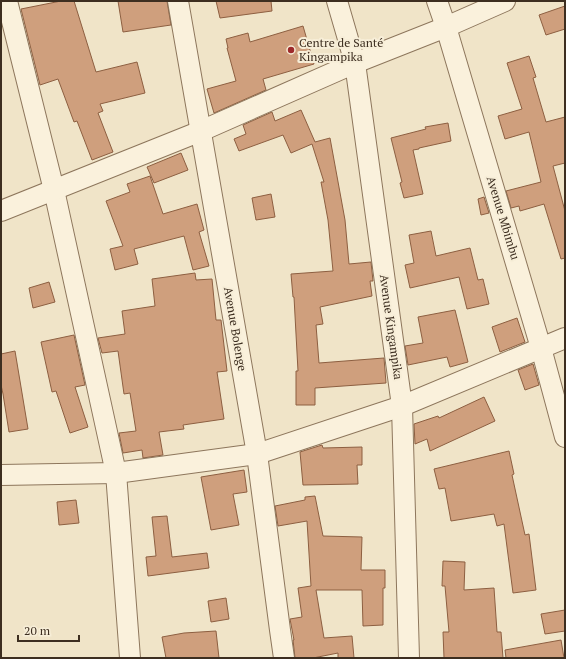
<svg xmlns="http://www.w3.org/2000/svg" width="566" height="659" font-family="'PT Serif',serif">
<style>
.building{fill:#cf9f7d;stroke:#8d5f41}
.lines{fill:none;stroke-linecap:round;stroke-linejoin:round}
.minor-casing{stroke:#8d765c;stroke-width:22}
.minor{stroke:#faf1dc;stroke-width:20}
.poi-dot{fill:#9e2a2b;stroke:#f7eed8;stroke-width:1.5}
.labels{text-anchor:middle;stroke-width:4;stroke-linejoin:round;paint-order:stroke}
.poi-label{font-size:12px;fill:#3d2e20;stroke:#f7eed8;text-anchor:start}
.street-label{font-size:12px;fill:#3d2e20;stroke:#f7eed8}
</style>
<rect width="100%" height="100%" fill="#f0e4c8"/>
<!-- building -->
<g class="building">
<polygon points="61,1 74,1 96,72 137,62 145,93 100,104 103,111 98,113 113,152 92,160 77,121 74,122 58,79 40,85 21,9"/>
<polygon points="118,1 167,1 171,25 123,32"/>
<polygon points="216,1 271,1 272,11 220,18"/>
<polygon points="565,6 565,29 546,35 539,15"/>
<polygon points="303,26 314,64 263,79 266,90 214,113 207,89 236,81 227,48 228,48 226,39 248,33 250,42"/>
<polygon points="529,56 536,77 533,78 546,122 565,117 565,163 553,166 565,211 565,258 561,259 544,204 520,211 519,206 511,208 506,191 541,182 529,132 505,139 498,116 522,109 507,63"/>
<polygon points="301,110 315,142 330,138 345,220 349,264 371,262 373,281 370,281 372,296 320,307 323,324 316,325 319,363 384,358 386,383 315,388 315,405 296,405 296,371 298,371 294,297 293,297 291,274 333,271 328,220 321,182 324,182 312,144 291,153 283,135 239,151 234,139 246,134 243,125 272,112 275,121"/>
<polygon points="448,123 451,141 419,148 419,149 413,150 423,194 404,198 400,183 402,182 391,138 426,129 425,127"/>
<polygon points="181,153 188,170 154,183 147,167"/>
<polygon points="150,176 163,214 197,204 204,230 199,232 209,266 193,270 184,236 134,249 138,264 115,270 110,249 123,246 106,201 130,192 127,184"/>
<polygon points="271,194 275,217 256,220 252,198"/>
<polygon points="484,197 489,213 481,215 478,199"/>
<polygon points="431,231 436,256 470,248 478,280 483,279 489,304 467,309 459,277 410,288 405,265 414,263 409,235"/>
<polygon points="195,273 196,280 212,279 216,320 221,320 227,371 217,372 224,419 183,425 184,429 159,432 163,455 143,458 142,450 123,453 119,433 136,431 130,393 124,394 118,351 102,353 98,338 125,334 122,311 155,306 152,279"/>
<polygon points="49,282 55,302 33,308 29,288"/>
<polygon points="455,310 468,362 450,367 447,357 408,365 405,346 423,343 418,317"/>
<polygon points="517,318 525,342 500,352 492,327"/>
<polygon points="74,335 85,385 75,387 88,427 70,433 56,391 52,392 41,342"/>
<polygon points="15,351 28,429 9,432 3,394 1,385 1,354"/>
<polygon points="533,364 539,385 525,390 518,370"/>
<polygon points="484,397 495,421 430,451 427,439 415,444 414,424 438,416 439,418"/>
<polygon points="322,445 323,448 362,447 362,465 357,465 358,484 303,485 300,452"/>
<polygon points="509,451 514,474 512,475 525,535 529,534 536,590 513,593 504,524 497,526 494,514 451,521 445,488 439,489 434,469"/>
<polygon points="244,470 247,492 233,494 239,525 211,530 201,477"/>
<polygon points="315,496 323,536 362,537 361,570 385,570 385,588 383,588 383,625 363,626 362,590 316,590 324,638 352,636 354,658 338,658 338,653 313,658 295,658 293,640 294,640 290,619 302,617 298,588 311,586 307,521 278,526 275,506 305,500 305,497"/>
<polygon points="76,500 79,523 59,525 57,502"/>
<polygon points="167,516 172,557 207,553 209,568 148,576 146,557 156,556 152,517"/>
<polygon points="443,561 465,562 464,590 494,588 497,632 501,632 503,658 444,658 443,632 449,632 445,586 442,586"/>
<polygon points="226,598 229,619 211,622 208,601"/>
<polygon points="565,610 565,631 545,634 541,614"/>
<polygon points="216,631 219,658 166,658 162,637 184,633"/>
<polygon points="561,640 564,658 506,658 505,650"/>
</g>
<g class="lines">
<!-- minor casing -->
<g class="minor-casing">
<g id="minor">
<polyline points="7,1 54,190 116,473 130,658"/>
<polyline points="178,1 257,454 280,630 284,658"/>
<polyline points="337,1 355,63 402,406 409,658"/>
<polyline points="437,1 446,27 541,348 565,437"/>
<polyline points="1,211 201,131 355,63 446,27 505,1"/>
<polyline points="1,475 116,473 257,454 402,406 565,338"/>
</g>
</g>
<!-- minor -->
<use href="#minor" class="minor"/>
</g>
<!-- markers -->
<circle class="poi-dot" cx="291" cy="50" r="4"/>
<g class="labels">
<!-- poi labels -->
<g class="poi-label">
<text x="299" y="47">Centre de Santé<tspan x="299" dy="14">Kingampika</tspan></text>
</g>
<!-- street labels -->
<g class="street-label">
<text transform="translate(503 218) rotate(73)" y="4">Avenue Mbimbu</text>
<text transform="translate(391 327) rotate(82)" y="4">Avenue Kingampika</text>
<text transform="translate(235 329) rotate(80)" y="4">Avenue Bolenge</text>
</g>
</g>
<!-- border -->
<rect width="566" height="659" fill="none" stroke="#3d2e20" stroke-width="4"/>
<!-- scale -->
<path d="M18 635v6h61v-6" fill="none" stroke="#3d2e20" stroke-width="2"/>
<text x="24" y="635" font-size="12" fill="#3d2e20" stroke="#f7eed8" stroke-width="3" paint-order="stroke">20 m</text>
</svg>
